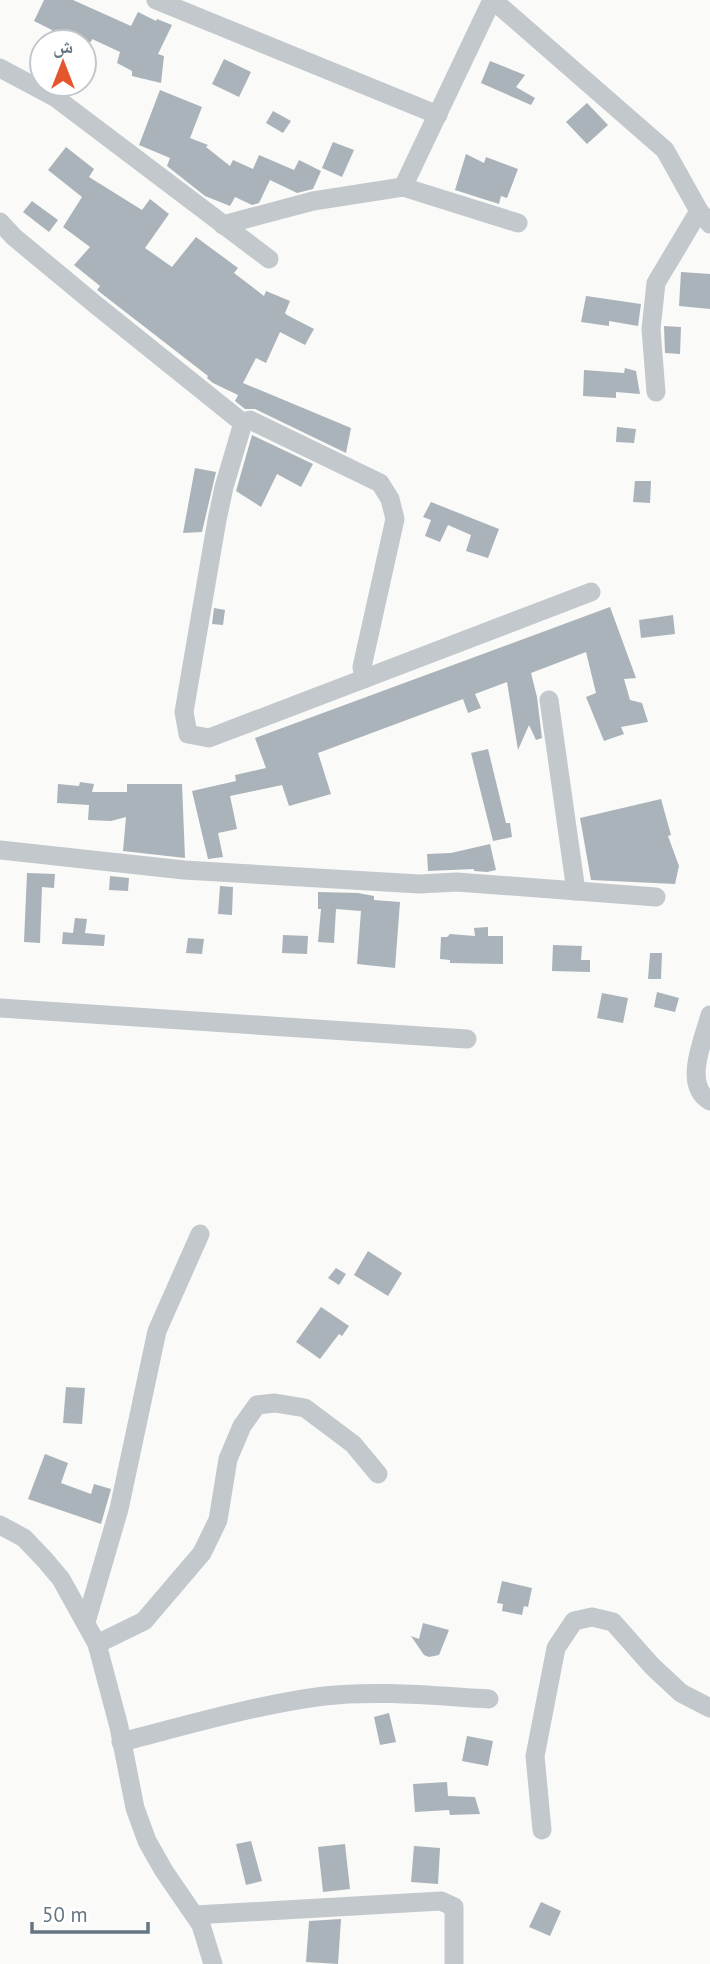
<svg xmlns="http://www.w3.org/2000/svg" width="710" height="1964" font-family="'PT Sans','Noto Naskh Arabic',sans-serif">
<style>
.building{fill:#aab3b9}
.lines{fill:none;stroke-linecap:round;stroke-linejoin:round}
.minor{stroke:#c3c8cc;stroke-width:19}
</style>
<rect width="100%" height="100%" fill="#fafaf8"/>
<!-- building -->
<g class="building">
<polygon points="44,0 73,0 131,26 138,12 156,21 157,19 172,25 158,54 164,56 161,83 132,76 132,71 117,63 120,52 92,39 91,42 47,42 52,30 34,21"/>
<polygon points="224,59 251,72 239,97 212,84"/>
<polygon points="490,61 525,75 516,87 535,98 531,105 481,83"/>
<polygon points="160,90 202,107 190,138 208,145 206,147 230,166 233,160 253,169 259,155 294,170 299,160 321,171 313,189 297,193 270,180 259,203 252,205 235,197 230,206 205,196 167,166 170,158 139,145"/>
<polygon points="587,103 608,125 587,144 566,122"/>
<polygon points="273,111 291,121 283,133 266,123"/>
<polygon points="333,142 354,150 342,177 322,168"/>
<polygon points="66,147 94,169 89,177 142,210 150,199 169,214 145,248 172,267 196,237 238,268 234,273 264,296 266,291 290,301 285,313 287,315 314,329 305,345 280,332 266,363 256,358 243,383 351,428 346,453 255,409 245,409 235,401 238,395 213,383 207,378 208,376 97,290 100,286 74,265 90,247 63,227 82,197 48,170"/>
<polygon points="466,154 484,163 486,157 518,169 507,198 501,196 499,204 455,190"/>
<polygon points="32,201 58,220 49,232 23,212"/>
<polygon points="681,272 710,274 710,309 679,306"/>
<polygon points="586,296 641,304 638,326 609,321 609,326 581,322"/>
<polygon points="664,326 681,327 680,354 665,353"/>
<polygon points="625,368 636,371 640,394 616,392 616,398 583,396 584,370 624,373"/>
<polygon points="617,427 636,429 634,443 616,442"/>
<polygon points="252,435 313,464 301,487 277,474 261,507 236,491"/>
<polygon points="195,468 216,472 202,532 183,533"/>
<polygon points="635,481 651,481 650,503 633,502"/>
<polygon points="431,502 499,529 488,558 466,551 471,535 448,525 440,542 425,536 431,520 423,517"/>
<polygon points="610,607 636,678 624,679 630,700 642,703 648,722 621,727 624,734 604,741 586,697 596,693 586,652 531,673 537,697 542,738 536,740 529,725 518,750 507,682 475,694 481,708 468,713 463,699 318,753 331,794 289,806 282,785 230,796 237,829 218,833 223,857 208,859 192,791 236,781 235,775 266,768 255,738"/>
<polygon points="214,608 225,610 223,625 212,624"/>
<polygon points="673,615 675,634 641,638 639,620"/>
<polygon points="488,749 506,823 510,823 512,837 493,841 471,753"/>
<polygon points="80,782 94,784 92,792 127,792 127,784 182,784 185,858 123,851 126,817 111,821 88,820 89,805 57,803 58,784 79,786"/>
<polygon points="661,799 671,835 668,836 679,866 675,884 591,880 580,818"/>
<polygon points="490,844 496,870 487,872 474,871 474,869 428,871 427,854 451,853"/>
<polygon points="27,873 55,874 54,888 42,887 40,943 24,942"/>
<polygon points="110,876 129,878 128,891 109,890"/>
<polygon points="220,886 233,887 232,915 218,914"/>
<polygon points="318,892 358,893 374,896 374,900 400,902 395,968 357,964 361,911 336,909 334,943 318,942 321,909 318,909"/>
<polygon points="75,918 87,919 85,933 105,935 104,946 62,944 63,932 73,933"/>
<polygon points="488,927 488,936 503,936 503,964 450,963 450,960 440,959 441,937 447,937 450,934 475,936 474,928"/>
<polygon points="283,935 308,936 307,954 282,953"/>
<polygon points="188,938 204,939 202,954 186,953"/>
<polygon points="553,945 582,946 581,960 590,960 590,972 552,971"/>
<polygon points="650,953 662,953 661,979 648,979"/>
<polygon points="657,992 679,998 675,1012 654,1007"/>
<polygon points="602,993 628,998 623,1023 597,1018"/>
<polygon points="368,1251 402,1273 388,1296 354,1275"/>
<polygon points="336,1268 346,1274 339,1285 328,1278"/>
<polygon points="321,1307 349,1326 342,1336 339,1334 320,1359 296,1342"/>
<polygon points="66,1387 85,1388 82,1424 63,1423"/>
<polygon points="45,1454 68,1463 61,1483 91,1494 94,1484 111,1489 101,1524 28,1499"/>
<polygon points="502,1581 532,1588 528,1607 524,1606 522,1615 502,1611 503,1604 497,1603"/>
<polygon points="423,1623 449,1630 439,1655 429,1657 424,1655 411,1636 419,1639"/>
<polygon points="389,1713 396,1742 380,1745 374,1717"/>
<polygon points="467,1736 493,1741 488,1766 462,1761"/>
<polygon points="447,1782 448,1796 475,1797 480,1814 450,1815 449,1810 415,1812 413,1784"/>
<polygon points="251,1841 262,1881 246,1885 236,1844"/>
<polygon points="345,1844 350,1889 323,1892 318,1847"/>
<polygon points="414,1846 440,1848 438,1884 411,1882"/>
<polygon points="541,1902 561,1911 550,1936 529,1927"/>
<polygon points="341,1919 338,1964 306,1962 309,1921"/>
</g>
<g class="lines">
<!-- minor -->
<g class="minor">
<polyline points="156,0 438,115"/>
<polyline points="493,0 665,150 699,211 710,224"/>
<polyline points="0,68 56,98 269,259"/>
<polyline points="403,187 492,0"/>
<polyline points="0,222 14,237 96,305 243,423"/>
<polyline points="223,225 313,201 403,187 518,223"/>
<polyline points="656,392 651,329 656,283 699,211"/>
<polyline points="243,423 224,487 217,520 184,712 188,734 209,738 591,592"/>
<polyline points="243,423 250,420 380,483 390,499 395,519 362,667 364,679"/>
<polyline points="549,700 576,891"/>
<polyline points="0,850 184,870 419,884 457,882 656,897"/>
<polyline points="0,1008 467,1039"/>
<path d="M710 1015C704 1039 682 1085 710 1101"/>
<polyline points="0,1525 24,1538 45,1560 61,1579 97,1644 119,1727 135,1808 147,1841 164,1871 201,1925 213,1964"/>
<polyline points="86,1622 119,1509 157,1331 200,1234"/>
<polyline points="97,1644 144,1621 202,1553 218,1520 228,1459 242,1426 257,1405 275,1403 305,1408 353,1444 378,1474"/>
<path d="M121 1742C188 1725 255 1705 324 1696 378 1690 435 1696 489 1699"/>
<polyline points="542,1830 535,1756 556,1648 574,1621 592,1617 613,1622 652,1666 681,1693 710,1708"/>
<polyline points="195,1915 441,1901 454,1907 454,1964"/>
</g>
</g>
<!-- north arrow -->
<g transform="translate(63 63)"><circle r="33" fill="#ffffff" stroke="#c1c8cd" stroke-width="2"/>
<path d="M0-5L12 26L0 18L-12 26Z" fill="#e4572e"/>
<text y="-10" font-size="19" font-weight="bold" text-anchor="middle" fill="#657683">ش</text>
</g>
<!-- scale -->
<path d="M32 1922v10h116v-10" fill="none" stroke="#657683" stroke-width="3.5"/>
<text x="42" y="1922" font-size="21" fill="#657683" stroke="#ffffff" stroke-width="5" paint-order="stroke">50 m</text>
</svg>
